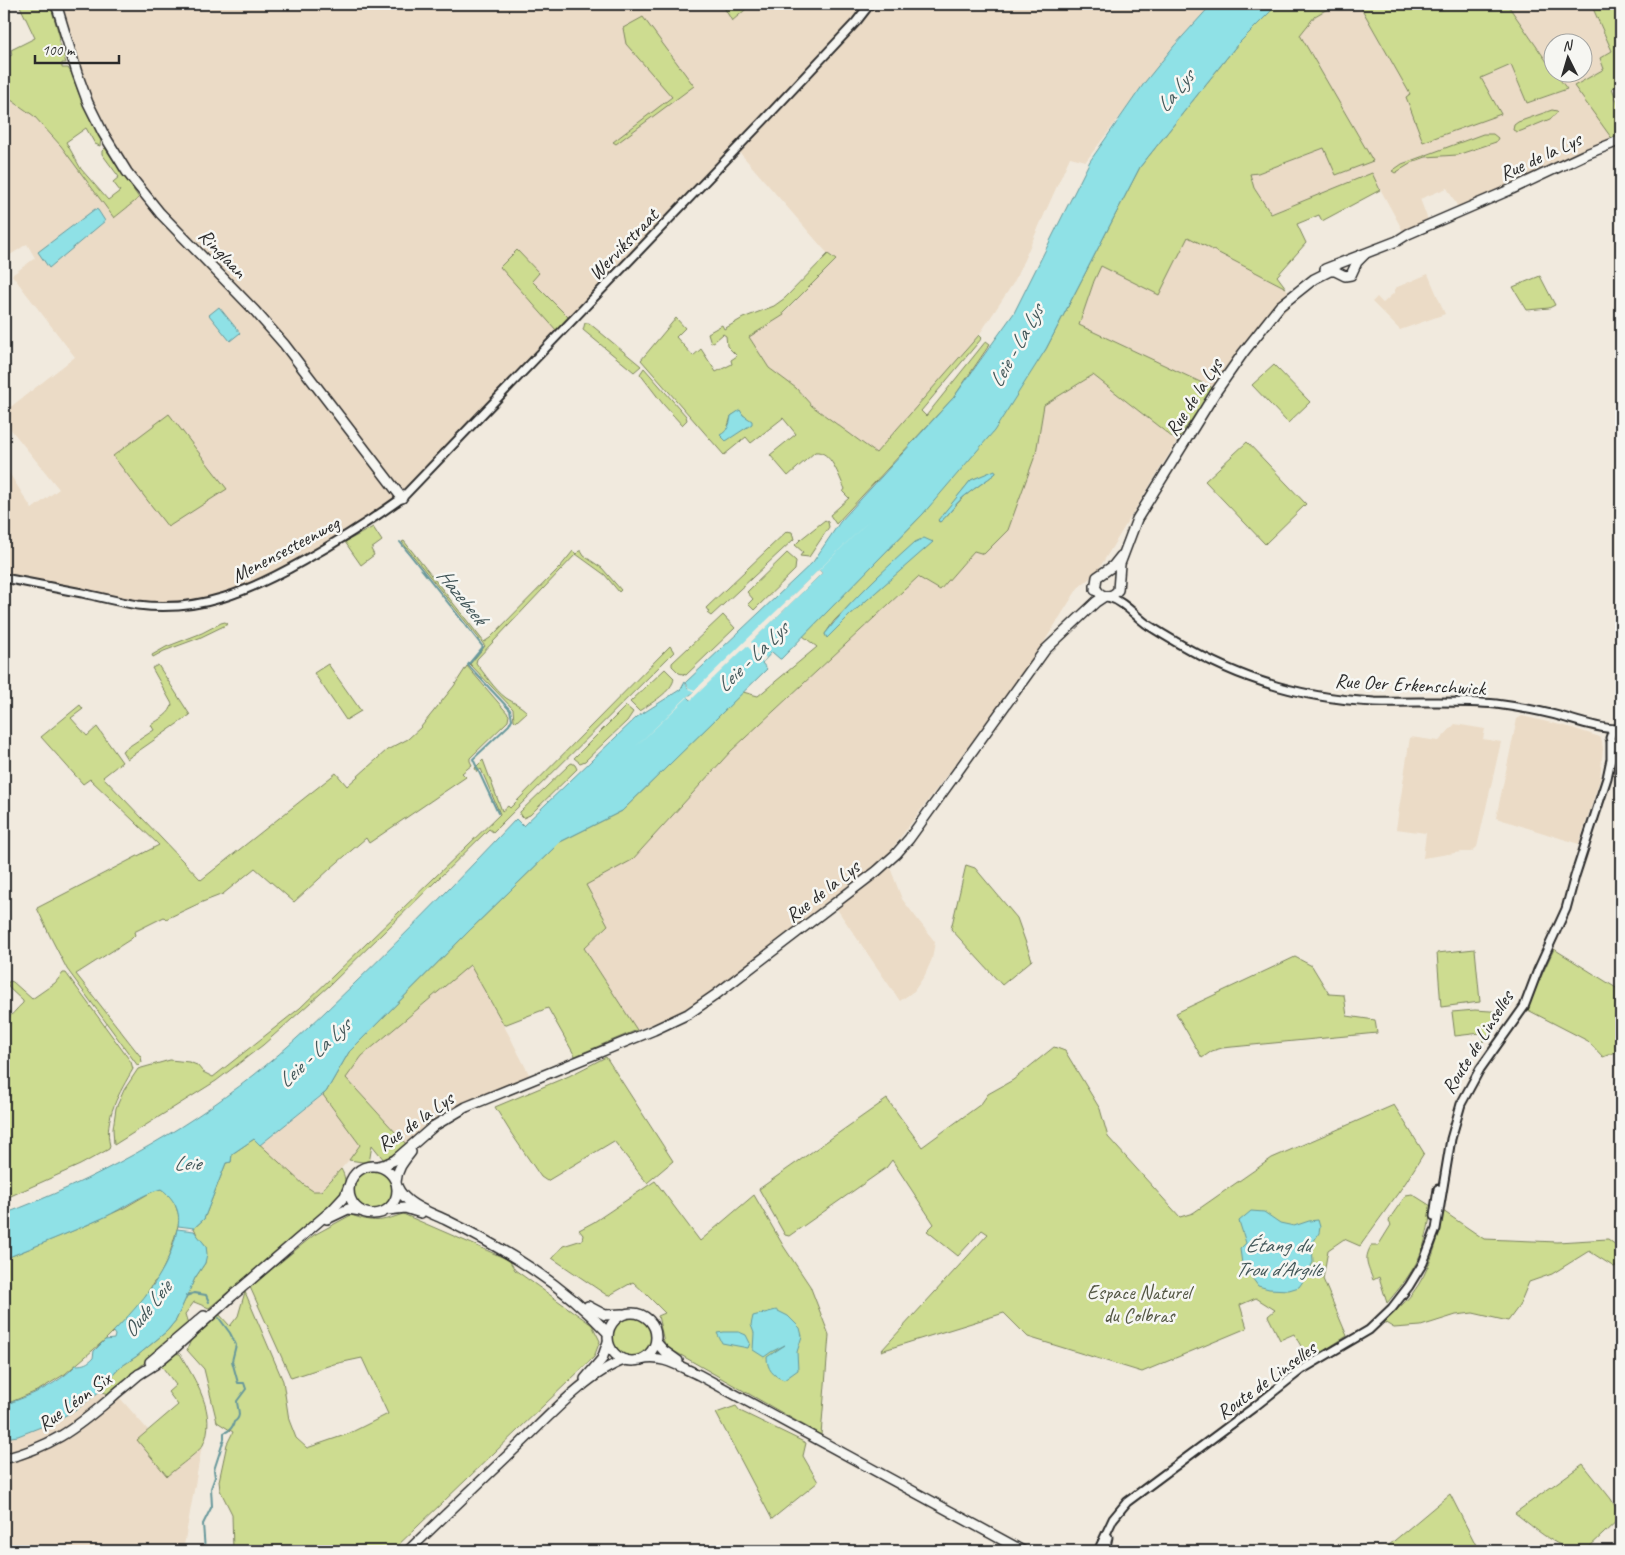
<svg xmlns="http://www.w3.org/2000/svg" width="1625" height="1555" font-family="Caveat,sans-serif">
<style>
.built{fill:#ebdbc6}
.green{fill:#cddc90;stroke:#7c845e;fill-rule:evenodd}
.water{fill:#8fe1e6;stroke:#67989b;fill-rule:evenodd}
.pier{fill:#f1eade}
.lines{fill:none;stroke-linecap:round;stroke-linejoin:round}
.stream{stroke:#67989b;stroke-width:2}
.minor-casing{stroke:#2b2b2b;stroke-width:11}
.major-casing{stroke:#2b2b2b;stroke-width:12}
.minor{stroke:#f6f6f2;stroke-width:7}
.major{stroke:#f6f6f2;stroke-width:9}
.labels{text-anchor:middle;stroke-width:5;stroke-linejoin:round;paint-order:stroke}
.street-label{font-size:20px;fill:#2b2b2b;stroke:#f6f6f2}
.park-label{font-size:20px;fill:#545744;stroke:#f6f6f2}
.water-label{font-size:21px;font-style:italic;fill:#44585a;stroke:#f6f6f2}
</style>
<rect width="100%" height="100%" fill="#f1eade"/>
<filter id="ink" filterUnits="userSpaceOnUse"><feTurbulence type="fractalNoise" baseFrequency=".02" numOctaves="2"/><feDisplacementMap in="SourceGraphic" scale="10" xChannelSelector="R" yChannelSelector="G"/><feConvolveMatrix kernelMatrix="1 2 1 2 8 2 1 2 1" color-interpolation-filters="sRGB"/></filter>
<g filter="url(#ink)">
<!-- built -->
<g class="built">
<polygon points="62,4 1212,4 1174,46 1086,161 1070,157 1014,282 979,335 876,453 812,406 796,388 769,368 749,337 783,315 783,314 836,260 828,254 734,146 618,266 616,271 571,318 569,318 401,495 337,537 267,576 229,593 194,601 160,603 125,600 4,575 4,465 32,509 59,489 4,421 4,412 75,357 12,275 35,258 27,244 4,259 4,95 34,116 61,146 114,218 146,191 111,139 86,87 71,38"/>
<polygon points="1336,4 1359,4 1411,95 1406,97 1501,114 1481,78 1512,65 1527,103 1567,89 1555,73 1582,72 1582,42 1552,42 1552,69 1507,4 1591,4 1612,51 1600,58 1604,69 1613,140 1518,181 1459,209 1447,188 1420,199 1428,220 1403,231 1372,174 1271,214 1254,188 1249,174 1258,173 1324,148 1359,138 1299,35 1315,16"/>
<polygon points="1188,236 1286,288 1295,301 1268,329 1264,324 1213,388 1079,325 1094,281 1101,266"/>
<polygon points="1428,274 1445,314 1400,330 1372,302 1377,297 1383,303 1395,292 1395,288"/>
<polygon points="1093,375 1177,441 1097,572 1078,588 1036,655 886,857 902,899 935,942 932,959 925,975 914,991 900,1001 830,899 724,983 681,1012 637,1030 584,948 608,925 586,885 632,860 731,751 918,577 940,590 974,551 1036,453 1044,405"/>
<polygon points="1522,716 1569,727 1600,737 1602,741 1603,749 1600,779 1579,844 1496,818 1517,719"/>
<polygon points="1455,724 1485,729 1483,739 1501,742 1477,847 1471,852 1461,852 1423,858 1426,833 1396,829 1410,737 1439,741"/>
<polygon points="470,965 510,1037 530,1076 481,1096 407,1145 346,1078 362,1056"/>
<polygon points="323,1095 360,1145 349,1160 321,1191 313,1191 304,1185 260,1145"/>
<polygon points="100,1391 120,1398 148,1430 138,1440 167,1475 202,1446 183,1551 4,1551 4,1438 18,1436 51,1423 76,1410"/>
</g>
<!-- green -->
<g class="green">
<polygon points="19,4 50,4 60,38 59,41 66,63 62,63 62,68 68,68 72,74 78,91 101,140 100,146 95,144 86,128 66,142 81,169 108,200 120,191 113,182 119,177 102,154 102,151 105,148 139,198 114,218 61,146 34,116 4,95 4,59 12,55 11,50 35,38"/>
<polygon points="722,4 752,4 732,21"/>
<path d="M1278 4H1336L1315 16 1300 35 1373 161 1336 175 1324 148 1258 173 1250 174 1254 188 1271 214 1372 173 1380 190 1322 221 1319 215 1297 224 1306 243 1277 276 1286 288 1188 237 1159 295 1101 266 1094 281 1079 325 1213 388 1177 441 1093 375 1044 405 1036 453 1008 530 984 554 974 551 940 590 918 577 731 751 632 860 586 885 608 925 584 948 637 1030 575 1056 548 1008 504 1025 470 965 362 1056 346 1078 407 1145 384 1160 372 1145 369 1163 349 1160 360 1145 323 1095 326 1092 349 1052 470 930 560 842 622 811 743 692 758 696 817 647 803 636 923 514 1046 349 1140 167 1237 45ZM995 471 996 473C986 481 976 487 966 495 956 503 950 514 940 522L938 521 971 480ZM933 541 851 614 827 638 825 634 834 621 879 575Z"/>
<polygon points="1359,4 1507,4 1552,69 1552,72 1555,73 1567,89 1527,103 1511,65 1481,78 1501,114 1423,142 1406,97 1410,94"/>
<polygon points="1591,4 1614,4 1621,21 1621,85 1612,88 1621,112 1621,136 1613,140 1574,86 1604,69 1600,58 1612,51"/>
<polygon points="643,17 694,86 616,144 613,142 672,97 626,44 623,28"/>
<polygon points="1552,110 1557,111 1558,112 1550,119 1521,131 1517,132 1513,130 1514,125 1518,122"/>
<polygon points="1483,134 1493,134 1498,138 1496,142 1457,155 1426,157 1415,161 1395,173 1392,171 1402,164"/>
<polygon points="517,250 539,273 532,281 569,318 557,331 500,267"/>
<path d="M828 254 836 260 783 313 784 315 749 337 769 368 796 388 812 406 876 453 979 335 982 338 921 411 926 416 986 341 990 344 954 397 836 524 830 515 849 498 843 492 845 489C839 477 831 450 815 452L788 476 770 455 796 434 783 418 751 443 746 437 724 455 641 360 676 318 685 328 676 337 693 356 701 349 716 372 732 364 731 360 737 356 727 346 726 336 723 334 715 341 711 343 708 333 722 325 724 329 743 318 774 306 785 298ZM740 411 743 415 748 419 726 441C725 431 729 425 731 416Z"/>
<polygon points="1540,276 1555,305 1549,308 1527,310 1513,287"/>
<polygon points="585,323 589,323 641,366 634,372 583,330"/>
<polygon points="1274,365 1310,402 1288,423 1252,385"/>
<polygon points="644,368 686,416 687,420 682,425 663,404 640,374"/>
<polygon points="169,414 227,489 168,527 113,456"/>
<polygon points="1247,442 1306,504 1265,544 1205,481"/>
<polygon points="825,520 828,522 829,527 809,557 800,556 803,552 795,545 801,539"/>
<polygon points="373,527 382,541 371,549 374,555 361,565 345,542"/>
<polygon points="787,531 792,532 794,539 711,616 707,613 709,612 706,608"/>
<path d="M404 541 484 642 490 638 560 567 573 551 576 554 579 551H581L584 556 602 568 621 590 619 592 605 575 576 554 477 659 476 663C485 674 494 689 506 698 514 703 520 705 527 712L516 722 514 720 513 709 470 664 485 646 402 542Z"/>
<polygon points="787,553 796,561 795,570 754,610 748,604 753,599 747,592"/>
<polygon points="723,615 735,628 686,675 679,673 672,666 672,663"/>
<polygon points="225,622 228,624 199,638 164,651 153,657 152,655 166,647 202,633 221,623"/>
<polygon points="670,646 674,652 493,832 489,829 329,986 263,1045 216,1081 114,1145 113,1129 116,1108 124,1090 138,1069 170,1060 189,1062 197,1065 203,1072 213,1077 300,1008 500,814 481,769 477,772 475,768 483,760 502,811 508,806 510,808"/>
<polygon points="328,664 361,711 346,720 314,673"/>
<path d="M158 665 190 715 127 759 122 751 154 730 151 725C159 719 171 714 172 704L152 668Z"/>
<polygon points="467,666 509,715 508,721 470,758 470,761 472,765 462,773 466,777 369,843 366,838 331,868 294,902 255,868 223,894 200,903 166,919 164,917 134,932 135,935 131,939 76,974 141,1057 142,1062 138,1066 67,969 50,936 37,908 159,845 90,779 83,784 41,737 80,705 83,709 71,718 87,736 97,727 122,762 103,777 201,880 336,773 347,786 387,750 408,739 421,727 454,686"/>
<path d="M665 669 674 678C673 691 650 704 639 711L630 702Z"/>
<polygon points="626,706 633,712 627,721 585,761 580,763 574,758"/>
<polygon points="572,763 575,765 577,769 530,815 523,818 520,815 520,812 570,764"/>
<polygon points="966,865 975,868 1017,918 1032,960 1002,985 951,929"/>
<polygon points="1475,949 1480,1002 1441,1007 1437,953"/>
<polygon points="1554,949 1621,991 1621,1050 1603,1057 1588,1041 1526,1009"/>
<polygon points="1295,957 1312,966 1329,994 1344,995 1347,1016 1375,1020 1377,1033 1222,1048 1212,1051 1202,1058 1176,1013"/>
<path d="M63 973H66L131 1062 133 1069C120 1092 103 1118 110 1146L109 1149 80 1165 4 1199V1021C12 1016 16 1009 23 1003V1001L10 989 7 983 10 981 13 982 32 999 55 983Z"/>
<polygon points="1475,1010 1505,1012 1483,1042 1481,1033 1455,1036 1452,1012"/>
<polygon points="1054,1047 1065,1051 1100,1109 1108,1137 1180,1217 1193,1213 1272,1158 1394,1105 1424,1153 1406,1182 1360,1246 1344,1239 1328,1250 1323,1279 1347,1336 1309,1360 1294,1334 1280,1340 1268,1316 1275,1310 1256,1298 1240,1305 1247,1328 1142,1372 1028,1337 1004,1313 881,1351 988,1234 982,1230 958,1256 927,1231 934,1224 892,1160 886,1168 789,1236 785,1235 759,1189 887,1099 922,1147 981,1104 988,1094 1013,1080"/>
<polygon points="606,1057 673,1161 647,1183 614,1141 547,1181 541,1177 511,1133 495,1107 569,1076"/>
<path d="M254 1139 304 1185 313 1191H321L341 1169C350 1184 342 1192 333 1205L209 1308 194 1302 185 1314 188 1324 109 1394 100 1391 119 1368 137 1356 167 1331 176 1320 195 1278 205 1263 206 1246 198 1237 194 1228 204 1219 226 1163 231 1162 232 1154Z"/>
<circle cx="373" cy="1190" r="21"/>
<polygon points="655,1181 700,1241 754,1195 784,1247 810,1286 829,1335 821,1435 665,1346 658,1316 665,1313 646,1294 633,1282 608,1296 552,1258 563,1246 582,1240 583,1235 579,1230 594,1222"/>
<polygon points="161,1189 170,1195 175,1204 180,1219 169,1256 158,1279 154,1282 140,1305 106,1339 65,1374 39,1390 4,1405 4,1259 87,1225 124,1208 153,1191"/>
<path d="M1412 1194 1431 1206C1430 1216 1429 1226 1426 1236 1421 1262 1404 1283 1387 1303L1379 1277 1373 1280C1368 1266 1363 1260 1371 1246H1378L1391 1225 1389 1222 1390 1218 1406 1195Z"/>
<path d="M1443 1211 1484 1239 1557 1242 1608 1239 1621 1249V1264L1614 1267 1589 1251 1552 1274 1529 1282 1519 1306 1508 1321 1473 1313 1456 1315 1421 1326 1394 1328 1384 1322C1393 1313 1404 1304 1412 1294 1430 1271 1439 1239 1443 1211Z"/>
<path d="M403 1214 509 1260 515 1270 592 1325 600 1341 594 1357 392 1551H233L232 1514 220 1490 219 1481 227 1444 233 1432 217 1422 204 1369 187 1350 192 1337 219 1314 230 1326 238 1316 245 1292 283 1381 289 1420 296 1438 307 1448 348 1434 388 1414 362 1358 334 1364 291 1378 250 1287 314 1235 351 1215C374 1223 380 1222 403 1214Z"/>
<circle cx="632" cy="1337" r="20"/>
<path d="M173 1353 180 1354C195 1380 218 1414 203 1445 199 1452 175 1469 167 1476L137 1440 178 1405 168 1392 176 1385 160 1364Z"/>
<polygon points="736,1406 740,1411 806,1443 803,1456 818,1482 772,1519 716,1413"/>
<path d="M1583 1464 1611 1499 1621 1517 1585 1551C1558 1551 1535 1528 1515 1513Z"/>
<polygon points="1450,1494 1479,1551 1382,1551"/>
</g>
<!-- water -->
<g class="water">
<path d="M1212 4H1278L1237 45 1140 167 1046 349 994 431 923 514 781 659H780L772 652 762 663 767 669 622 811 560 842 470 930 349 1052 326 1092 260 1145 254 1139 232 1154 231 1162 226 1163 204 1219 194 1228 178 1226C181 1211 173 1197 161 1189 144 1193 122 1209 105 1217 72 1232 38 1245 4 1259V1214C93 1181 179 1134 254 1075 289 1047 322 1015 354 984 410 930 463 875 516 819L523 826 637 717 681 689 685 682 688 688 686 682 813 562 840 522 954 397 1014 313 1090 161 1145 82 1174 46ZM819 570 822 573 690 700 687 697 695 692Z"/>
<polygon points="95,209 98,210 105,221 49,268 38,252"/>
<polygon points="219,307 240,333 230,341 209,315"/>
<path d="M740 410 743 415 752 421V424L726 441 720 435C728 431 730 424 731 416Z"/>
<path d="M995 470 996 473C986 481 976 487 966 495 956 502 950 514 940 522L938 520 971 480Z"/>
<path d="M924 538 933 542 851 614 827 638 825 634C851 600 883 571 915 542Z"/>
<polygon points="1251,1211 1264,1212 1280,1223 1294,1226 1309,1221 1318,1220 1320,1227 1319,1233 1312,1244 1313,1262 1306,1277 1299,1287 1289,1290 1269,1289 1258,1286 1242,1264 1240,1249 1246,1243 1239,1221"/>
<path d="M177 1229 194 1231 206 1246 207 1254 205 1263 195 1278 176 1320 167 1331 137 1356 119 1368 100 1391 76 1410 51 1423 18 1436 4 1438V1405C29 1396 58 1385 76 1365 84 1365 88 1363 93 1358L94 1351 105 1340 114 1339 115 1335 113 1332C141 1303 170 1271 177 1229Z"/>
<path d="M776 1310 788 1316 800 1328 802 1336 797 1352 798 1370 784 1380C773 1376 767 1369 767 1357L785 1345 771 1352 764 1357 753 1350 754 1333 751 1325 753 1316Z"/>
<polygon points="724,1332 739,1332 746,1335 750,1343 748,1348 722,1343 717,1333"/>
</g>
<!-- pier -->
<polygon class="pier" points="872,518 819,570 822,573 751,642 766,658 763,662 747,646 691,700 688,697 634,748 689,695 690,696 694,692 688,688 685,682 689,688 695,690"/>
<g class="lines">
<!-- stream -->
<g class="stream">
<polyline points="400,542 483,647 468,665 510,710 512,719 509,725 473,759 498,813"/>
<polyline points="186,1296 194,1293 206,1295 209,1302"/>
<path d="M205 1551 203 1524 212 1506 211 1488 215 1477 214 1470 224 1439V1433C229 1431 233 1428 234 1422 243 1416 237 1409 237 1401L246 1389 244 1383H238L232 1361 236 1345 230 1333 219 1318"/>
</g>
<!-- minor casing -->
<g class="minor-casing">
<g id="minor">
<path d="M4 578C30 583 56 588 82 593 100 597 119 602 138 605 200 613 250 591 303 561 337 542 370 521 402 498L764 120 856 22 870 4"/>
<path d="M1108 597C1124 601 1135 616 1148 625 1181 646 1213 664 1249 677 1289 692 1333 700 1375 702 1415 703 1456 700 1496 704 1519 707 1541 711 1563 717 1580 722 1597 728 1615 729"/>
<polyline points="1621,727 1613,730 1610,738 1613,746 1621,749"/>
<polyline points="1434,1216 1438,1189"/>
<polyline points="1098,1551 1113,1519 1127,1502 1253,1408 1301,1370 1369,1330 1392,1308 1409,1286 1423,1263 1436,1229 1451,1139 1461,1104 1480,1069 1524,1007 1538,970 1566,909 1575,876 1607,778 1611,759 1611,743"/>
<polyline points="1105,1551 1108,1537"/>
</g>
</g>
<!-- major casing -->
<g class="major-casing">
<g id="major">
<polyline points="55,4 58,10 77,73 88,103 103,133 127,172 160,213 255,311 284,344 402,498"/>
<polyline points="1325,269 1397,241 1408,234 1512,189 1584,155 1621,140"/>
<path d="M1095 586C1099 597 1110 600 1118 590L1120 564 1137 519 1215 393 1243 353 1280 306 1314 279 1330 271H1335L1345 276 1351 275 1357 262 1365 254"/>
<polyline points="1095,590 1097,577 1113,566 1121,556"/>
<circle cx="373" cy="1190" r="24"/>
<polyline points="378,1166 386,1164 395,1160 434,1126 466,1107 654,1030 688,1014 714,996 877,871 896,854 909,839 1045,650 1096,602 1105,596"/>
<path d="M396 1182C397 1169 403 1162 411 1152"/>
<path d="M397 1186C405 1205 429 1212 446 1220 505 1249 563 1284 608 1333"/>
<polyline points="388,1210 405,1208 421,1213"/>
<polyline points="327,1219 348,1209 361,1211"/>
<polyline points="588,1306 605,1315 622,1314"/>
<circle cx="632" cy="1337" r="24"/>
<polyline points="656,1342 664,1351 678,1361"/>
<path d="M641 1360C662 1354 680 1367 699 1375L1023 1551"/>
<polyline points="150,1362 204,1316"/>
<polyline points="135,1377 154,1365 177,1346 232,1296 332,1210 345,1196 349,1186"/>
<polyline points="585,1379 602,1359 608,1342"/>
<path d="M4 1459C50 1447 74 1430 110 1399 119 1390 130 1383 139 1374"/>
<path d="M408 1551C445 1515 483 1479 521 1443 547 1418 591 1370 625 1360"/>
</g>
</g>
<!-- minor -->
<use href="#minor" class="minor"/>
<!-- major -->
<use href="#major" class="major"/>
</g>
</g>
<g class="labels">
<!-- street labels -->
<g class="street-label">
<text transform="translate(1540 156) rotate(-25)" y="7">Rue de la Lys</text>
<text transform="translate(623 244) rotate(-46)" y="7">Wervikstraat</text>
<text transform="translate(223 253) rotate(46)" y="7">Ringlaan</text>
<text transform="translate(1193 397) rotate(-57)" y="7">Rue de la Lys</text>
<text transform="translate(285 549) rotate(-28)" y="7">Menensesteenweg</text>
<text transform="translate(1410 684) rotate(3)" y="7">Rue Oer Erkenschwick</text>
<text transform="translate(822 891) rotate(-38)" y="7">Rue de la Lys</text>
<text transform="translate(1477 1042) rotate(-58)" y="7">Route de Linselles</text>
<text transform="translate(415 1121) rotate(-35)" y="7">Rue de la Lys</text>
<text transform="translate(1266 1380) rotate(-36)" y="7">Route de Linselles</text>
<text transform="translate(74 1401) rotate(-36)" y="7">Rue Léon Six</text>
</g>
<!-- park labels -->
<g class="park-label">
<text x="1139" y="1299">Espace Naturel<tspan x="1139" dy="23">du Colbras</tspan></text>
</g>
<!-- water labels -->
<g class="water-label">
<text transform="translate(1175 91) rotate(-51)" y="7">La Lys</text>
<text transform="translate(1016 346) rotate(-61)" y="7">Leie - La Lys</text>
<text transform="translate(462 596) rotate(51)" y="7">Hazebeek</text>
<text transform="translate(752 657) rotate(-44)" y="7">Leie - La Lys</text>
<text transform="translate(314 1053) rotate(-43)" y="7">Leie - La Lys</text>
<text x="187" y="1170">Leie</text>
<text x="1278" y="1252">Étang du<tspan x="1278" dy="24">Trou d'Argile</tspan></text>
<text transform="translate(147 1309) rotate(-52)" y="7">Oude Leie</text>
</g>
</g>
<!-- margin -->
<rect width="1625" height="1555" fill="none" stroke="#f6f6f2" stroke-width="20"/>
<rect x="10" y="10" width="1605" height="1535" fill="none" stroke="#2b2b2b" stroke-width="2" filter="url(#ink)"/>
<!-- north arrow -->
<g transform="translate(1568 58) rotate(355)"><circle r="24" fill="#f6f6f2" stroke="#a5a5a2"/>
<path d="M0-4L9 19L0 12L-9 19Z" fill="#2b2b2b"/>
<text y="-8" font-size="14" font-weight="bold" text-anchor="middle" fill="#2b2b2b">N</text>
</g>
<!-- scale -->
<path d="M35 55v8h84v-8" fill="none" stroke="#2b2b2b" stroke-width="2.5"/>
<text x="42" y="55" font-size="15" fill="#2b2b2b" stroke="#f6f6f2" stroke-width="4" paint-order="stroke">100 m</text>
</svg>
